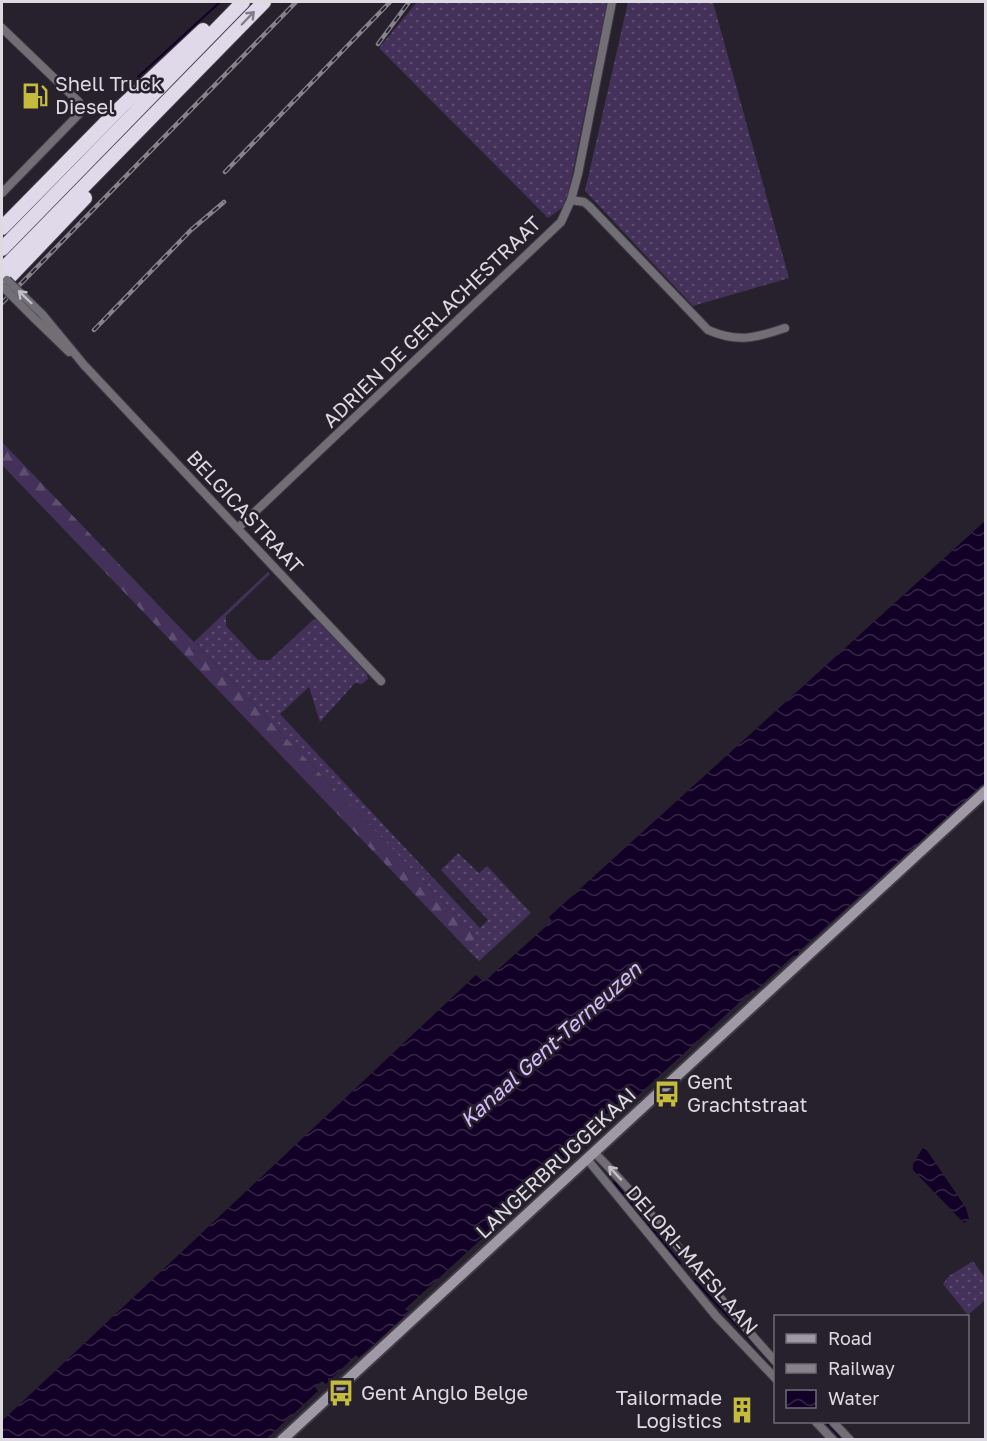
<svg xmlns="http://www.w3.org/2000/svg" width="987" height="1441" font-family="'Golos Text',sans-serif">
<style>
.grass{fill:url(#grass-dots)}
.forest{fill:url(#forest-firs)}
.water{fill:url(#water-waves)}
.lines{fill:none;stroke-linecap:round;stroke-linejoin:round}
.stream{stroke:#130027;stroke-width:2}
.street-casing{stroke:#403b46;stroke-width:10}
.secondary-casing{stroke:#403b46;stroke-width:14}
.highway-casing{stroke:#403b46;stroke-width:16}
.street{stroke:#716f75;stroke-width:8}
.secondary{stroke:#9e99a4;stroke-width:10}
.highway{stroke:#dfd9e9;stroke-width:14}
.rail-casing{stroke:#87838d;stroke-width:4.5}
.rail{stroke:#26212d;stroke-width:2;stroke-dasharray:7;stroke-linecap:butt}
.street-bridge-casing{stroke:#403b46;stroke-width:10;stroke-linecap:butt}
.street-bridge{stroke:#716f75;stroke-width:8}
.oneway{stroke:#827d8b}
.oneway2{stroke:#c2bfc7}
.labels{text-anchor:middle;stroke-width:5;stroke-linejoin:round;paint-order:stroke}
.poi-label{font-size:20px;fill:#dddae2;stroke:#26212d;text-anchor:start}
.street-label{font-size:20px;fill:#dddae2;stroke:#26212d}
.water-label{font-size:21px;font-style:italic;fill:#d9bcfd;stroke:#26212d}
</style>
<defs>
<pattern id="grass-dots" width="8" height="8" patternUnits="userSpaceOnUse" patternTransform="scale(1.5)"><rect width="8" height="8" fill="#44315a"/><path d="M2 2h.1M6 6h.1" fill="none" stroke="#5f4e71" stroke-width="1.8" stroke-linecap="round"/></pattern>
<pattern id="forest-firs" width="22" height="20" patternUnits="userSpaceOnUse" patternTransform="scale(1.5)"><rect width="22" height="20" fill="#44315a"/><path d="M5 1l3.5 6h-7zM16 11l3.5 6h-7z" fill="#5f4e71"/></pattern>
<pattern id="water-waves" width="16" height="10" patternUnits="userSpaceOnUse" patternTransform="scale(1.5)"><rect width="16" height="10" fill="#130027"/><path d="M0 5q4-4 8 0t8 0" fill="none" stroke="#352546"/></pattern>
</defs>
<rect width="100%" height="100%" fill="#26212d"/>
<!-- grass -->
<g class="grass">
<polygon points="417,2 607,2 566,205 548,218 379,48"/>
<polygon points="628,2 713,2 789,278 693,306 585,191"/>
<polygon points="268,572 270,574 226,616 226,626 258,660 270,660 314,619 318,620 367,674 368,679 362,684 355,683 320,722 309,687 280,714 480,928 488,920 441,870 458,853 479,873 487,866 531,913 479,961 466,948 477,937 194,642"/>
<polygon points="973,1261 985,1278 985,1300 968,1315 943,1284 949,1276"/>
</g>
<!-- forest -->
<polygon class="forest" points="2,442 477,937 466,948 2,465"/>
<!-- water -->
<g class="water">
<polygon points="985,521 985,783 798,952 799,955 793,956 755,991 753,990 585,1144 588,1149 583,1146 405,1309 409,1312 359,1358 356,1355 326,1384 322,1381 315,1387 318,1391 266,1439 2,1439 2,1421 476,975 484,982 552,921 549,917"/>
<polygon points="924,1146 966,1208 969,1219 964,1223 913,1170 913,1164"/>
</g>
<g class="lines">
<!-- stream -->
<g class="stream">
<polyline points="138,77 220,2"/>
<polyline points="614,1182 680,1263"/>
<polyline points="695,1281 776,1368"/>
<polyline points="826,1422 843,1440"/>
</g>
<!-- street casing -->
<g class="street-casing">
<g id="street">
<polyline points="2,28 79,102 79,114 2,193"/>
<path d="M571 200 584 202 589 206 708 330C738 343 755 338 785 328"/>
<polyline points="42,314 84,365 381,681"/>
<polyline points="36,320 69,352"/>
<polyline points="238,528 561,222 571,200 578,174 612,2"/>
<path d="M594 1152C659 1218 713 1294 776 1362"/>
<polyline points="587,1159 716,1316 776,1379"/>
<polyline points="816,1422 833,1440"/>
<polyline points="833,1422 850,1440"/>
</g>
</g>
<!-- secondary casing -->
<g class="secondary-casing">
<polyline id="secondary" points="282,1440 986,791"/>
</g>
<!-- highway casing -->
<g class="highway-casing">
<g id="highway">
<polyline points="2,228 121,107 203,30"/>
<polyline points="2,249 243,2"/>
<polyline points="2,270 264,2"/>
<polyline points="2,285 85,198"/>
</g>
</g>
<!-- street -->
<use href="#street" class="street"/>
<!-- secondary -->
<use href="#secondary" class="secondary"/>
<!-- highway -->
<use href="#highway" class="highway"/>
<!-- rail casing -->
<g class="rail-casing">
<g id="rail">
<polyline points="378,44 409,2"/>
<polyline points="225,172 390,2"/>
<polyline points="2,303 296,2"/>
<polyline points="94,330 191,230 224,202"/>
</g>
</g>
<!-- rail -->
<use href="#rail" class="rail"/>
<!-- street-bridge casing -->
<g class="street-bridge-casing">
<g id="street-bridge">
<polyline points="7,280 42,314"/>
<polyline points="2,286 36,320"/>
</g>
</g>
<!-- street-bridge -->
<use href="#street-bridge" class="street-bridge"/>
</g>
<!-- one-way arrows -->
<defs><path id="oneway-shaft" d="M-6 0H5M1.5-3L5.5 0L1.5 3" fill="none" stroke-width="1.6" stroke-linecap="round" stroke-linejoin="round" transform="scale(1.5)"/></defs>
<use class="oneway" href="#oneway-shaft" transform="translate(248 18) rotate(-46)"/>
<g class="oneway2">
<use href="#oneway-shaft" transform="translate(25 297) rotate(-136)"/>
<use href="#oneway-shaft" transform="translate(615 1173) rotate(-133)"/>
</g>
<!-- icons -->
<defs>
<g id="fuel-bare" transform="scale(2.07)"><path d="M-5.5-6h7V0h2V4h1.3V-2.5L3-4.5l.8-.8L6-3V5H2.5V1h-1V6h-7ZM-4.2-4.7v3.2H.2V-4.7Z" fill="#c5bc3d" stroke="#26212d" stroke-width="2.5" paint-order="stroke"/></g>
<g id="bus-bare" transform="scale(2.07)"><path d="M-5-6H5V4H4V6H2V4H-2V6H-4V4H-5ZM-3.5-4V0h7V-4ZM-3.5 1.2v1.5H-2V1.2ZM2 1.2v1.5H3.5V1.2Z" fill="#c5bc3d" stroke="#26212d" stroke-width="2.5" paint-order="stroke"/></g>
<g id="building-bare" transform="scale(2.07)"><path d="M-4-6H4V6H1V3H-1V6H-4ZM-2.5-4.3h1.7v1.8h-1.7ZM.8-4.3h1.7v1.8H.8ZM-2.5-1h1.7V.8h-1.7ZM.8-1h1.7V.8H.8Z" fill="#c5bc3d" stroke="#26212d" stroke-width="2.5" paint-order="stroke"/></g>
</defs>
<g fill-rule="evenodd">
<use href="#fuel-bare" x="35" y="96"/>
<use href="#bus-bare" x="667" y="1094"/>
<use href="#bus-bare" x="341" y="1393"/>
<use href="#building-bare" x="742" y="1410"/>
</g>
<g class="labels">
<!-- poi labels -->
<g class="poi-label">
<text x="55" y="91">Shell Truck<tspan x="55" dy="23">Diesel</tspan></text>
<text x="687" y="1089">Gent<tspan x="687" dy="23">Grachtstraat</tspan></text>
<text x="361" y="1400">Gent Anglo Belge</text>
<text x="722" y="1405" text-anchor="end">Tailormade<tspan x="722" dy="23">Logistics</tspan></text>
</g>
<!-- street labels -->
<g class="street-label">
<text transform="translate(432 322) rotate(-44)" y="7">ADRIEN DE GERLACHESTRAAT</text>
<text transform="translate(245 512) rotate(47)" y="7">BELGICASTRAAT</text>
<text transform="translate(556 1163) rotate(-43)" y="7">LANGERBRUGGEKAAI</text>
<text transform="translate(692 1260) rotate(49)" y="7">DELORI-MAESLAAN</text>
</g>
<!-- water labels -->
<g class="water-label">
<text transform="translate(551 1045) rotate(-42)" y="7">Kanaal Gent-Terneuzen</text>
</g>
</g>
<!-- border -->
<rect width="987" height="1441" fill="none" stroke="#dddae2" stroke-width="6"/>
<!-- legend -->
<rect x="774" y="1315" width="195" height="108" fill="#26212d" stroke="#6f6b75" stroke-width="1.5"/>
<rect x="786" y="1334" width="30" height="9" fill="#9e99a4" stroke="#6f6b75" stroke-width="1.5"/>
<text x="828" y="1345" font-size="18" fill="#dddae2">Road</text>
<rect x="786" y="1364" width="30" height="9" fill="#87838d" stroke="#6f6b75" stroke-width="1.5"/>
<text x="828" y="1375" font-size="18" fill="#dddae2">Railway</text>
<rect x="786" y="1390" width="30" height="18" fill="url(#water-waves)" stroke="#6f6b75" stroke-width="1.5"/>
<text x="828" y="1405" font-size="18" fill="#dddae2">Water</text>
</svg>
